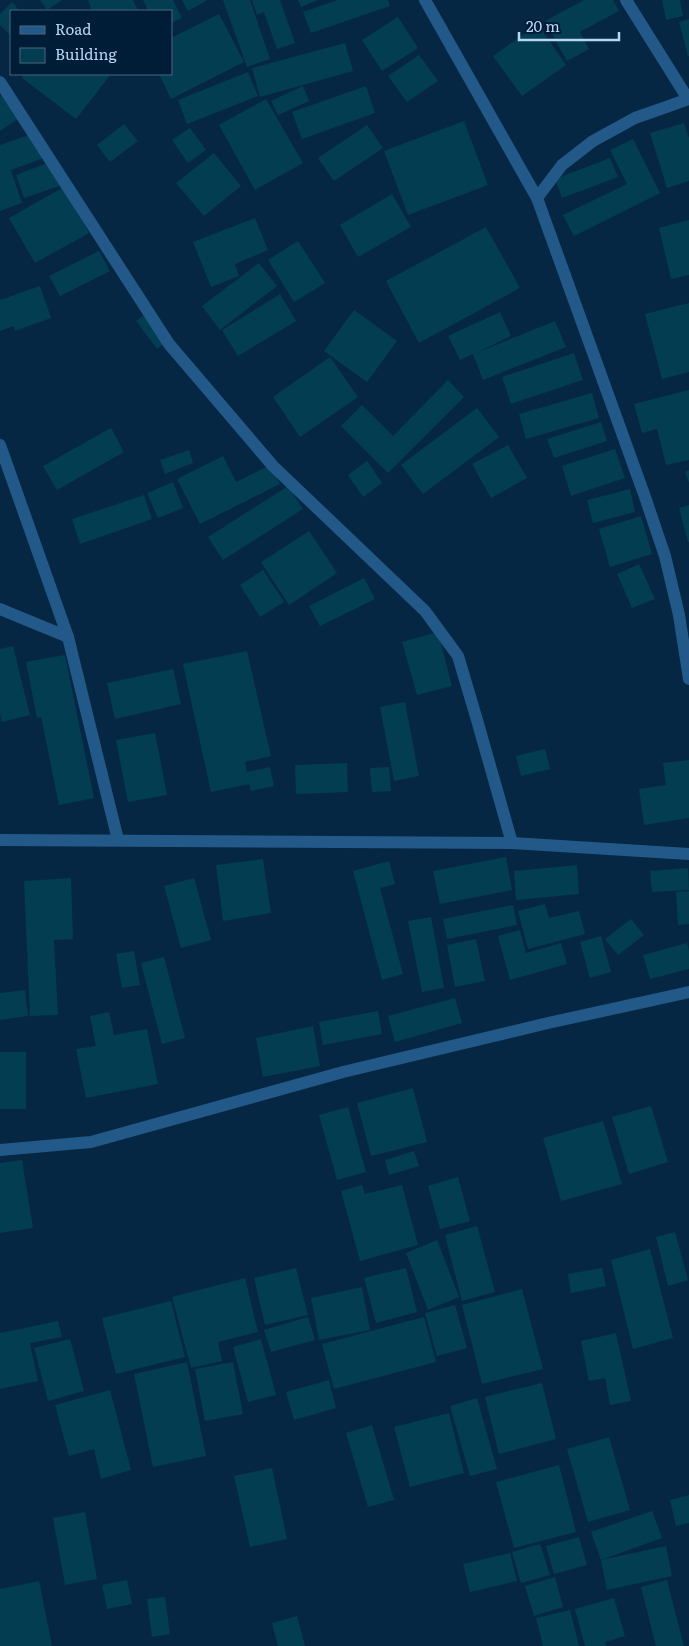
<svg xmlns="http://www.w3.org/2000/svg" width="689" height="1646" font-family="Literata,serif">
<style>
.building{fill:#033d51}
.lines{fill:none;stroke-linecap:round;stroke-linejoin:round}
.minor{stroke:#235988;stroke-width:12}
</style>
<rect width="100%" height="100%" fill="#062743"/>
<!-- building -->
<g class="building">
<polygon points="40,0 62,0 47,10"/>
<polygon points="88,0 133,0 138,11 92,11"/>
<polygon points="143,0 173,0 182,18 171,23 171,11 148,11"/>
<polygon points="182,0 208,0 188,11"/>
<polygon points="223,0 250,0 270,59 247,67"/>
<polygon points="252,0 280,0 295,43 277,49 264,12 257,15"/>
<polygon points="298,0 318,0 301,7"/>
<polygon points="338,0 388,0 390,6 311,33 303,12"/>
<polygon points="584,0 613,0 619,11 580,32 589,49 567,61 545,21"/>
<polygon points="662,0 680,0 683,16 666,20"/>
<polygon points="12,2 20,11 11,11 11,36 0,25 0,14"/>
<polygon points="219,14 244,62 171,99 159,74 171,74 171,38"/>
<polygon points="398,17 418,48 382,71 362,40"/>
<polygon points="689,19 689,56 688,56 679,22"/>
<polygon points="538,24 566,65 522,96 493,56"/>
<polygon points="345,43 353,71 260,97 252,68"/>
<polygon points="419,55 438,81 407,102 388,76"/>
<polygon points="248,72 258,96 187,124 178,100"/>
<polygon points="24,74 111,74 76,119 22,78"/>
<polygon points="303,86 309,101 278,115 271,101"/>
<polygon points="366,86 375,113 302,139 292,112"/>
<polygon points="1,95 18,119 0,131 0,96"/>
<polygon points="266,99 303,163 255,190 219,125"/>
<polygon points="464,121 488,185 408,215 384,151"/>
<polygon points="684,123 689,138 689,181 667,188 650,133"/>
<polygon points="124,124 138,141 110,162 97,145"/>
<polygon points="367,125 383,148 334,181 318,158"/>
<polygon points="190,128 206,150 188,163 172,140"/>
<polygon points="35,133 44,158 11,170 22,203 0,211 0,145"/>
<polygon points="633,139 660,193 574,236 563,215 627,184 610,150"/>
<polygon points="214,153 241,186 204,216 176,183"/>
<polygon points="610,158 618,177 562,198 555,179"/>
<polygon points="53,161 62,185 24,198 16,175"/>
<polygon points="64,187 89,233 35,263 9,218"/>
<polygon points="392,194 411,227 358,257 340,225"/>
<polygon points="255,218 268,250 235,264 239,276 211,287 193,242"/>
<polygon points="689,220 689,275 671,279 659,228"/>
<polygon points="486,227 520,288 419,343 386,281"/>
<polygon points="298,241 325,283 294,302 268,260"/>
<polygon points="99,251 110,271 60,296 49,276"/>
<polygon points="259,263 277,286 220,330 202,306"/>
<polygon points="40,286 51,318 15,331 14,326 0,331 0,300"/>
<polygon points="280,294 296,321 238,356 222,330"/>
<polygon points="689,303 689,372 662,379 645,314"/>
<polygon points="354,310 397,341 367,382 324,351"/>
<polygon points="150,311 171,338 157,349 136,321"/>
<polygon points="500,312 511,336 476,353 555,321 566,347 483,380 473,354 460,360 448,336"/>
<polygon points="574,353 583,380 511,404 502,377"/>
<polygon points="330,357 358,397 300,437 273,397"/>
<polygon points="448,380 464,397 388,473 341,426 362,405 393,436"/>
<polygon points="689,390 689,460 666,465 657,429 642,433 634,404"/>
<polygon points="592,393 599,418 526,439 519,414"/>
<polygon points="477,408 499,437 423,494 401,465"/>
<polygon points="601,422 607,441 554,458 547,439"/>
<polygon points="111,428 124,452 57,490 43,466"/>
<polygon points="508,445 527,478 491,498 472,464"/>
<polygon points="615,449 625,478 571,496 562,466"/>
<polygon points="189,450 193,463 165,474 160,460"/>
<polygon points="223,456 236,482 270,465 280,484 200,524 177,479"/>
<polygon points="367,461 382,483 363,497 348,475"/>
<polygon points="689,470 689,483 685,472"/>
<polygon points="173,482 183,508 158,518 147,493"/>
<polygon points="288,486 303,509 223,560 208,537"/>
<polygon points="630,489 635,512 593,523 587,500"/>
<polygon points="144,495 152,519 80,544 72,519"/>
<polygon points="689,505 689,542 688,542 679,508"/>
<polygon points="641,516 652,554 610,567 599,529"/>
<polygon points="309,531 337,573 289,605 261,562"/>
<polygon points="639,564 655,599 632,608 617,574"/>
<polygon points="263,570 284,602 260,617 240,585"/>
<polygon points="364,578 375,599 320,626 309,606"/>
<polygon points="438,632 452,686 417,695 402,642"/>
<polygon points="13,646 30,715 2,722 0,715 0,649"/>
<polygon points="247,651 271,756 245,762 247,772 270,767 274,786 251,791 249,784 211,792 183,664"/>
<polygon points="65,655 94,798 59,805 41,717 37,718 26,662"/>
<polygon points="173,669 181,704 115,719 107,683"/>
<polygon points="405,702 419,776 394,781 380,707"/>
<polygon points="155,733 167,795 128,802 116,740"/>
<polygon points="545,749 550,769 521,776 516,756"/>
<polygon points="689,760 689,818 644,825 639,789 666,785 663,763"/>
<polygon points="347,763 348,792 296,794 295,765"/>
<polygon points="389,767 391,791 372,792 370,768"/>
<polygon points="506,857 512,890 440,904 433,871"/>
<polygon points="263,859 271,913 223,921 216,865"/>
<polygon points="389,861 395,884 380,888 403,974 382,980 353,871"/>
<polygon points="577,865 579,894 516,900 514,871"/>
<polygon points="688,868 689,890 652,892 650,871"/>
<polygon points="71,878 73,939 54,940 58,1015 30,1016 24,881"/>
<polygon points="194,878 211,940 181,948 164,886"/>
<polygon points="689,891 689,924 678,925 676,892"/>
<polygon points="545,904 549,918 579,911 585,934 528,949 518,911"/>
<polygon points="513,905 517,925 447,939 443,919"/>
<polygon points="431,917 444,988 422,992 408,921"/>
<polygon points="631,919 644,935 618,955 605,939"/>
<polygon points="520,930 526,953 561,943 567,964 510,980 498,936"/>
<polygon points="601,936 611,972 590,978 580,942"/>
<polygon points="476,939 485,981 455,987 447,945"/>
<polygon points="687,943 689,951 689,969 650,979 643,955"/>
<polygon points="134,951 140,985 122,988 116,954"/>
<polygon points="164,957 185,1038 162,1044 141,963"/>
<polygon points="25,990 28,1016 0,1020 0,993"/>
<polygon points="455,998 462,1023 395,1042 388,1016"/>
<polygon points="378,1011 382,1034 323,1045 319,1022"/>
<polygon points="109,1012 114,1035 147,1029 158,1084 86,1098 76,1049 96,1046 90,1016"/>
<polygon points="313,1026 320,1066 263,1077 256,1038"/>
<rect x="0" y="1052" width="26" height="57"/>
<polygon points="413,1088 427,1142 371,1156 357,1103"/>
<polygon points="651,1106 668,1162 629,1174 612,1117"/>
<polygon points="348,1107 366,1172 337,1180 319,1115"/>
<polygon points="603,1121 622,1184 561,1201 543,1138"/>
<polygon points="414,1151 419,1166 389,1175 385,1160"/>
<polygon points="22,1160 33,1228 0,1233 0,1163"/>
<polygon points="458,1177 470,1221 440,1229 428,1186"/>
<polygon points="362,1185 365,1194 402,1185 418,1245 360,1261 341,1191"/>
<polygon points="477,1226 495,1292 462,1301 445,1235"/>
<polygon points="675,1232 688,1280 668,1286 656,1237"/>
<polygon points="437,1240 459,1297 428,1310 406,1253"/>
<polygon points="650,1249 673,1338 633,1349 611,1260"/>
<polygon points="296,1268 308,1315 265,1325 254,1278"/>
<polygon points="406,1268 417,1312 376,1323 364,1278"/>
<polygon points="602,1268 606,1286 571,1293 568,1274"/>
<polygon points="245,1278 258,1332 218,1342 222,1361 191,1368 172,1297"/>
<polygon points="362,1287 370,1330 319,1340 311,1298"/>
<polygon points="522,1289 543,1369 482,1384 462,1305"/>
<polygon points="171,1301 185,1357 116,1374 102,1318"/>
<polygon points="455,1305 467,1348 437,1356 425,1313"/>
<polygon points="308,1317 315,1340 271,1352 264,1330"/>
<polygon points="424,1317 436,1362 334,1389 322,1344"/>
<polygon points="58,1321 62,1337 30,1343 38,1381 0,1389 0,1333"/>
<polygon points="616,1333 631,1401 610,1405 605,1378 589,1381 581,1341"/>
<polygon points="70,1339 84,1391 48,1401 34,1348"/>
<polygon points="261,1339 276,1395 248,1402 233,1347"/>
<polygon points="187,1362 206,1456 153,1467 134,1374"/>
<polygon points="233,1362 243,1414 205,1421 195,1369"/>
<polygon points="329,1380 336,1408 294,1420 286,1392"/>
<polygon points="542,1383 556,1439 499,1454 485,1397"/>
<polygon points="110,1390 131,1470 101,1479 94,1449 69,1456 55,1405"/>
<polygon points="477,1398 497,1469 470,1476 450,1406"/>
<polygon points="449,1413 464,1473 410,1487 394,1427"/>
<polygon points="372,1425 394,1500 368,1507 346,1433"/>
<polygon points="609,1437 630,1510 588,1522 567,1449"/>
<polygon points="559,1465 576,1532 514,1548 496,1482"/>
<polygon points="272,1468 287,1539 250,1547 234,1476"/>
<polygon points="689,1495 689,1523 676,1526 670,1500"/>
<polygon points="652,1511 662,1538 601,1560 591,1532"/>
<polygon points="85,1512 97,1579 65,1585 53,1518"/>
<polygon points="579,1537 587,1565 554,1574 546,1546"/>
<polygon points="540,1544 550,1575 521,1583 512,1552"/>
<polygon points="666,1546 672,1576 607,1590 601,1560"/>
<polygon points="510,1553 517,1581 470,1592 463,1564"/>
<polygon points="555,1577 563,1607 534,1616 525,1586"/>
<polygon points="127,1580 132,1604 107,1609 102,1585"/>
<polygon points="667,1580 684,1646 656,1646 641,1587"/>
<polygon points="39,1581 52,1646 0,1646 0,1589"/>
<polygon points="165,1597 170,1634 152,1637 147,1599"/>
<polygon points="614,1598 625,1636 605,1642 606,1646 585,1646 575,1609"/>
<polygon points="570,1610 579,1646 543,1646 536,1618"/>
<polygon points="297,1616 305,1646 278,1646 272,1623"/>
</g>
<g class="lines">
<!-- minor -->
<g class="minor">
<polyline points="425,0 537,198 644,494 665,556 679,615 689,679"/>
<polyline points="626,0 688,99"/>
<polyline points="0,82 169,344 273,466 425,611 458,656 477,720 512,843"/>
<polyline points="537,198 562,165 593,141 635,118 689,99"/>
<polyline points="0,445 68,637 118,840"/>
<polyline points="0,609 68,637"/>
<polyline points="0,840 512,843 689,854"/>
<polyline points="0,1150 91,1142 343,1072 548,1023 689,992"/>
</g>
</g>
<!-- legend -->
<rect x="10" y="10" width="162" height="65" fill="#001d38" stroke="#496783"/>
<rect x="20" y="26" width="25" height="8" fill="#235988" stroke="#496783"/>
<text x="55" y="35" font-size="15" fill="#b7d5f4">Road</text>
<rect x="20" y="48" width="25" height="15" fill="#033d51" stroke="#496783"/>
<text x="55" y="60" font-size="15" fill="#b7d5f4">Building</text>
<!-- scale -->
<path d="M519 32v8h100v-8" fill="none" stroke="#b7d5f4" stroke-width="2.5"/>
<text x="526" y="32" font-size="15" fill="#b7d5f4" stroke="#001d38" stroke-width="4" paint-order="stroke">20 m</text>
</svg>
